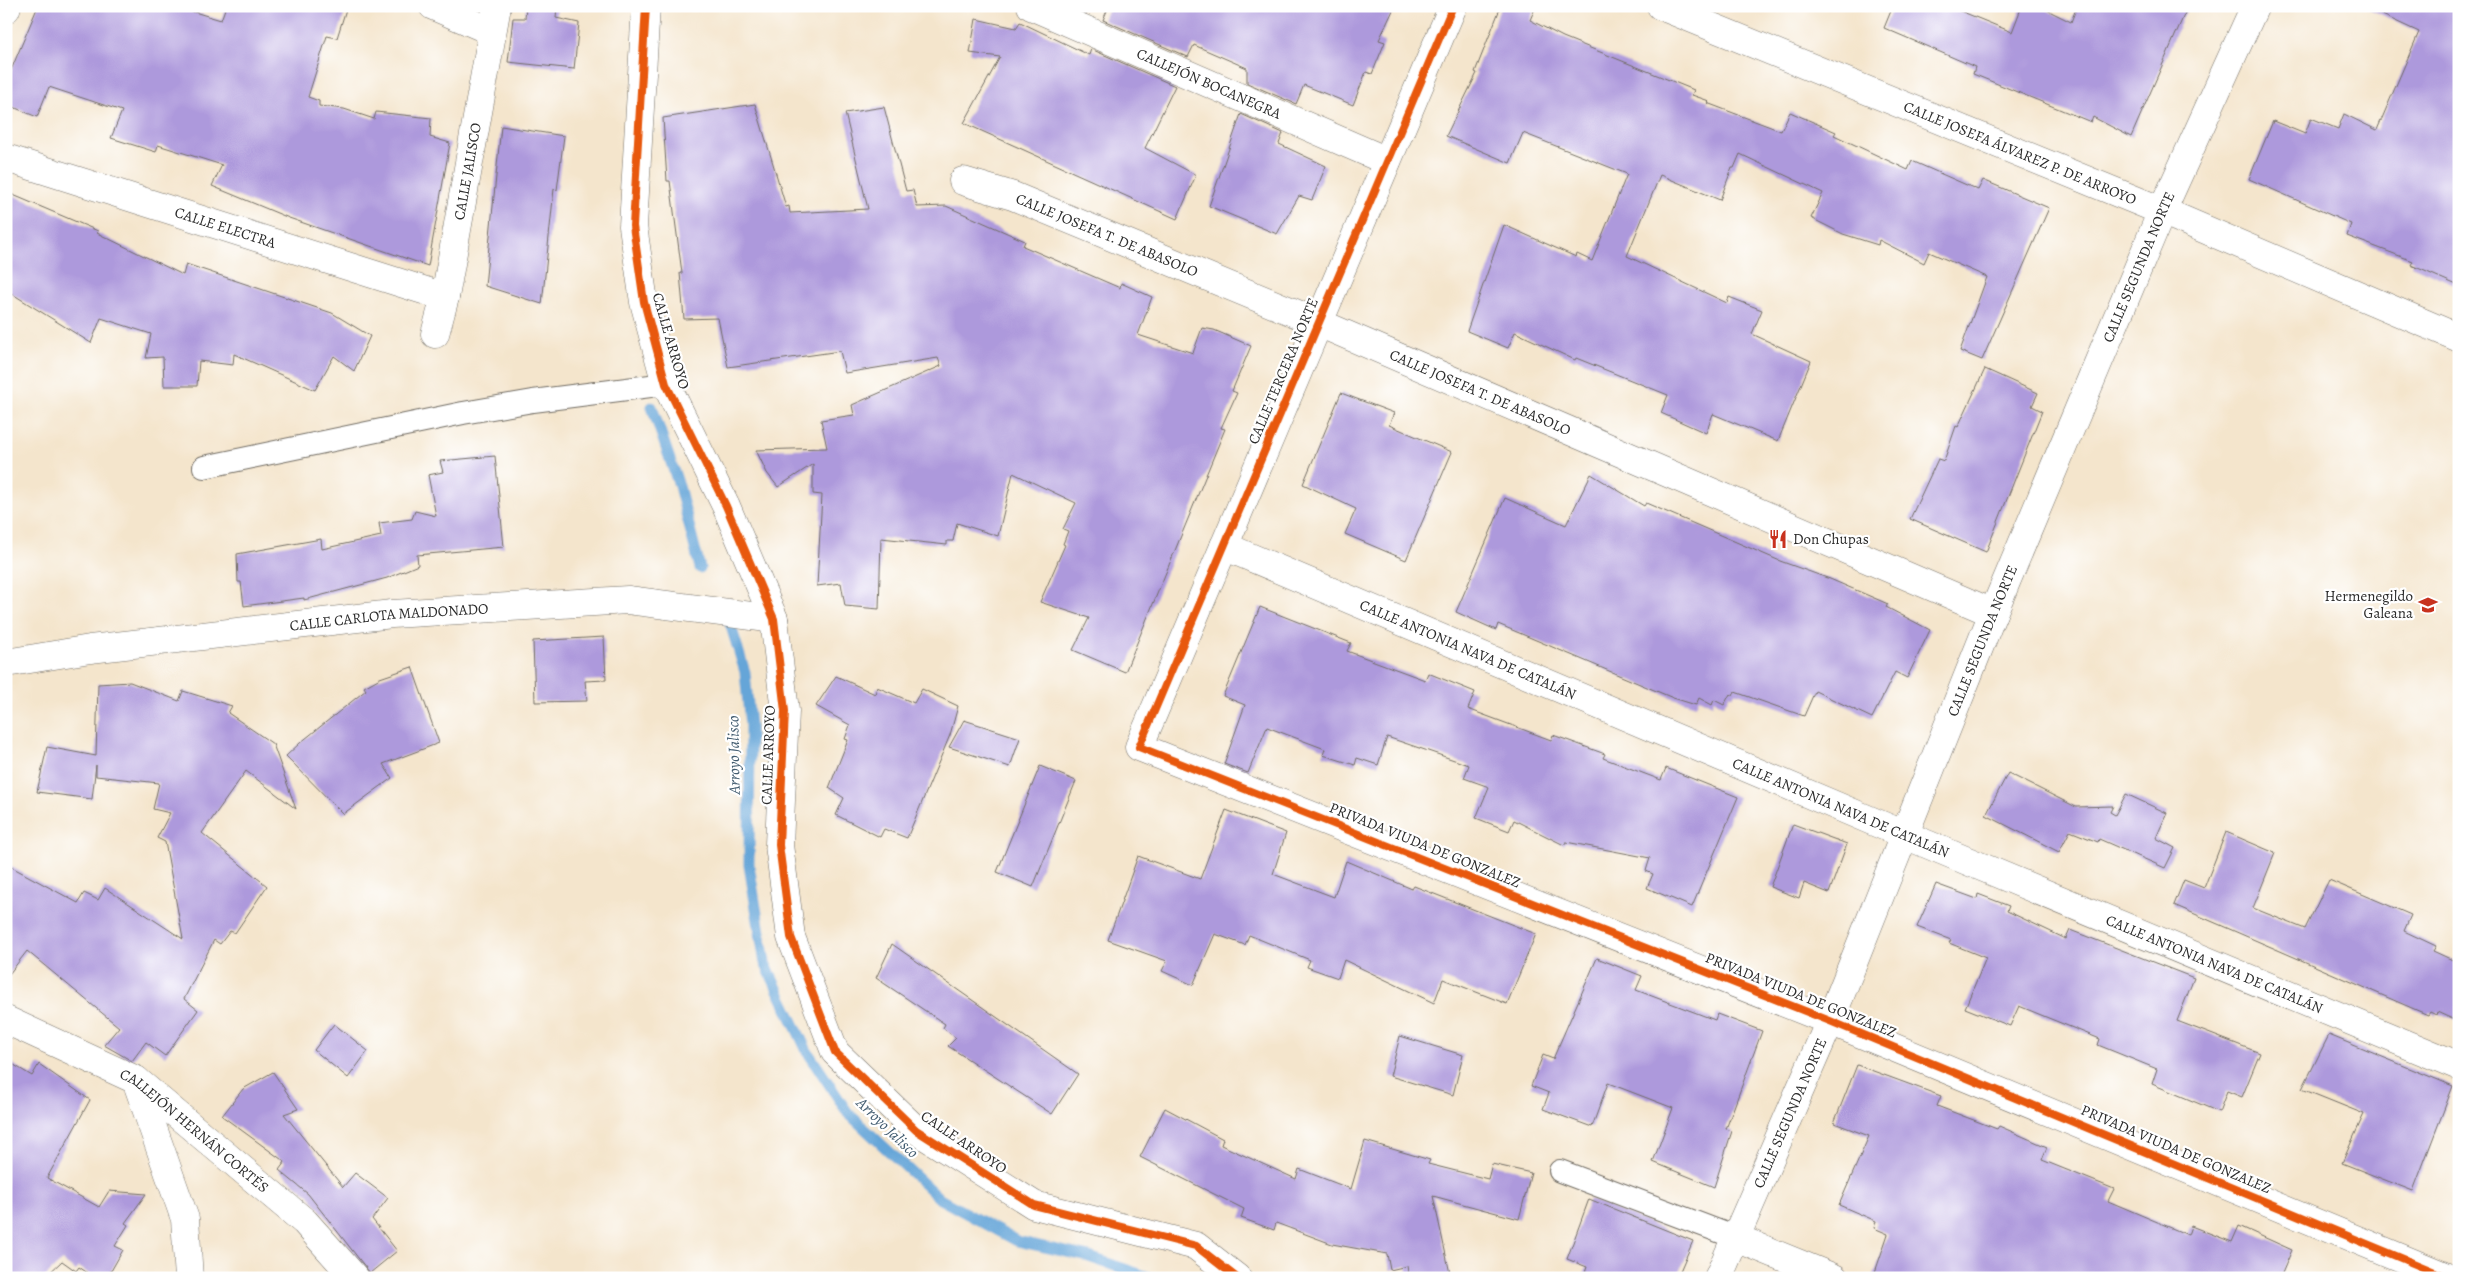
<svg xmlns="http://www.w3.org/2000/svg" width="2465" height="1284" font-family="Alegreya,serif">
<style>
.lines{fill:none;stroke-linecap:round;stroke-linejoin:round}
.stream{stroke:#65a5d8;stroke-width:11}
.building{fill:#ad99dc}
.service-casing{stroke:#716c63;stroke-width:24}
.minor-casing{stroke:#716c63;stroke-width:29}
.service{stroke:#fff;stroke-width:22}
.minor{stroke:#fff;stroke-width:28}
.cycleway-casing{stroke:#fff;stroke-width:11}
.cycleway{stroke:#e8590c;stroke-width:8}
.labels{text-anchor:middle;stroke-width:4.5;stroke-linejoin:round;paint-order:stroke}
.street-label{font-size:15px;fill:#2b2b2b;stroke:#fff}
.poi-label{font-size:15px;fill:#2b2b2b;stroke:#fff;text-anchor:start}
.water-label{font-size:16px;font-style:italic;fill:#425c70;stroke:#fff}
</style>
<rect width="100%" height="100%" fill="#fff"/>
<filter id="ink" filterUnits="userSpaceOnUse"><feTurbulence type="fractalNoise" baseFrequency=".02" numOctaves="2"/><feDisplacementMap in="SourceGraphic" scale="10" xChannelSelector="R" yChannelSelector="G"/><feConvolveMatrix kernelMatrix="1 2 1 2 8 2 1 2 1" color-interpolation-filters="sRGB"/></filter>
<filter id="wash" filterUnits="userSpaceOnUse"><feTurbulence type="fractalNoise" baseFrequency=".0096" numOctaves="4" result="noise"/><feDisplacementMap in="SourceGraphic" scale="20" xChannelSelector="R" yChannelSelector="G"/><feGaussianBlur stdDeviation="1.12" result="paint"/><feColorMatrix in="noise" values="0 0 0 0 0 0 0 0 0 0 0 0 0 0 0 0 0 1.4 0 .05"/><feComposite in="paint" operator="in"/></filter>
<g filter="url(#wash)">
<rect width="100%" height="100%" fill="#f4e5cc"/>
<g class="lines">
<!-- stream -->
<g class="stream">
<polyline points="652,407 679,486 700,568"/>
<polyline points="730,623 745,672 750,726 749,865 765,963 807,1051 848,1113 940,1199 1017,1241 1089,1257 1151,1278"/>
</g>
</g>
<g id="blocks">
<!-- building -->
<g class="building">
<polygon points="38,6 174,6 221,20 226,6 347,6 337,38 327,36 308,97 319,101 319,106 344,109 374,119 376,112 431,118 430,137 450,143 428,266 289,218 212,186 222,165 158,145 156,152 111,138 122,111 49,87 37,117 6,104 6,82"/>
<polygon points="526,6 557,6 556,18 579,23 574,69 508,62 513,18 525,18"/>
<polygon points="1109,6 1395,6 1379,40 1385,42 1372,74 1366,72 1353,105 1304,85 1296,104 1247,83 1247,68 1194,45 1188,57 1103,20"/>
<polygon points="1501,6 1536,6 1530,20 1563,37 1694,90 1692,95 1709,101 1707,103 1781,131 1790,112 1836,132 1834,135 1908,170 1912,161 1978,190 1983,180 2049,208 1982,360 1960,351 1987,277 1929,252 1924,263 1879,240 1878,245 1843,234 1811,218 1823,193 1740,154 1734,168 1732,168 1720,200 1660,175 1627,256 1727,303 1729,297 1762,310 1752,334 1811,361 1778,441 1713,414 1706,433 1661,413 1668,395 1576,358 1575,360 1515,332 1508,348 1467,331 1504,225 1576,257 1577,254 1592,261 1627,174 1523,133 1510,163 1446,136 1477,73 1475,72"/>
<polygon points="1893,6 1948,6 2012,32 2022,6 2039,6 2071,22 2077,6 2188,6 2131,137 2093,117 2091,122 1973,74 1975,67 1884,28"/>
<polygon points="2363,6 2459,6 2459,286 2411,265 2413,261 2347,236 2351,224 2249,179 2273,121 2305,134 2311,118 2338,129 2344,114 2377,130 2419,32"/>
<polygon points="976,19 1016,28 1020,22 1089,55 1091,49 1175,86 1145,148 1196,175 1177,219 964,123 1000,57 970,53"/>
<polygon points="755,104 786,207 789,206 790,213 868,209 845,113 884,107 906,191 913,190 917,207 946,206 1025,241 1023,246 1120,288 1121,283 1152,297 1138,335 1193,353 1202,328 1214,330 1251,346 1232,391 1237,393 1221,428 1225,429 1125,672 1073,650 1089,618 1040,602 1065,545 1063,544 1068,531 1063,529 1076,503 1013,473 998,536 957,523 953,541 947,541 947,545 881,538 879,609 845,606 841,583 817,586 822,495 813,494 813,464 778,487 767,473 756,450 827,448 821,420 854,415 852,405 941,366 938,358 845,373 840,351 728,367 718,318 684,319 680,273 682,273 670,181 667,181 663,118"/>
<polygon points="1241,114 1283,133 1279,144 1326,166 1312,200 1299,196 1277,234 1209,206"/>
<polygon points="501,126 564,136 557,190 554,189 542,304 485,286"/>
<polygon points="6,192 98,231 97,233 183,275 186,264 332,313 370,336 354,371 334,356 315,390 234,354 233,365 199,361 197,386 164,386 163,357 146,358 151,334 101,318 91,343 6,290"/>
<polygon points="1985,369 2038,393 2032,406 2042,411 1986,552 1910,519 1938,459 1944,461 1956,426 1958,427"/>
<polygon points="1341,393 1394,413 1389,425 1452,452 1406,560 1345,534 1356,509 1303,484"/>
<polygon points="495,456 504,547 417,555 418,565 387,578 304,600 304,598 244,606 241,582 238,582 237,554 321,539 322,549 381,536 379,523 412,519 415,511 436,516 428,475 443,472 440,461"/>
<polygon points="1591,474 1644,506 1646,503 1780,561 1830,579 1888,604 1886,607 1930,630 1907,678 1895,672 1872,718 1815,691 1804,716 1735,692 1733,696 1730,694 1724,705 1714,700 1712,705 1699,698 1696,705 1673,698 1498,624 1496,630 1456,612 1505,498 1566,525"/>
<polygon points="1260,607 1351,643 1347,651 1425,680 1428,673 1475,692 1468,709 1551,740 1553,735 1605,754 1603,758 1661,780 1666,768 1738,797 1692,907 1647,888 1653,874 1646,871 1650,858 1566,842 1564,845 1514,820 1509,831 1476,818 1489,787 1464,778 1469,765 1387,737 1378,765 1357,758 1355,765 1323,755 1325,749 1267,727 1248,773 1224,764 1245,705 1223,696"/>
<polygon points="604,637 606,680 585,681 587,701 535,702 533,641"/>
<polygon points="412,667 439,743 383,764 392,778 343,814 286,756 300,743 366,690 364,687 380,678"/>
<polygon points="836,676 875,694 877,687 914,703 922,689 958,706 950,735 907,838 884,829 880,837 836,815 844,798 829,788 848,740 845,739 850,725 816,706"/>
<polygon points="130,682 179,701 183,691 232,706 228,713 273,744 296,809 246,771 202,833 267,886 235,933 230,931 220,944 214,940 184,999 198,1010 165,1056 146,1042 132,1061 104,1045 119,1027 27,951 6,978 6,864 78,903 84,893 98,900 105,888 183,939 165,842 157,838 170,813 153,809 159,783 96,776 96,765 92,799 37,792 47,747 96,756 98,684"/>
<polygon points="964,720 1020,738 1010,767 949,747"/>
<polygon points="1040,766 1076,781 1033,887 997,872"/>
<polygon points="2008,773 2076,807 2113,806 2110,812 2115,815 2126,794 2167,813 2156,838 2175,848 2165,868 2099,839 2098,842 2070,831 2059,852 1986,815"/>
<polygon points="1226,810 1286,833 1273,874 1334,897 1346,861 1412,889 1414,886 1536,934 1507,1004 1443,979 1434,1003 1344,960 1338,978 1307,967 1310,960 1249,935 1245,945 1215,934 1193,985 1162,971 1167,961 1108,940 1138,856 1200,879"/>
<polygon points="1793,824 1847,844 1829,893 1804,883 1799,898 1770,887"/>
<polygon points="2226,832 2275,853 2253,908 2305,929 2329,880 2411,915 2404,931 2436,946 2433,951 2459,963 2459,1022 2437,1012 2436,1015 2430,1012 2428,1015 2174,905 2184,880 2204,888"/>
<polygon points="1936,884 1977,899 1978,894 2009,906 2007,911 2066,939 2070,930 2194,978 2177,1021 2260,1053 2242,1097 2227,1091 2219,1112 2152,1084 2157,1069 2098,1045 2100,1039 2019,1006 2010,1026 1965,1008 1986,958 1949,943 1951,940 1917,927"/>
<polygon points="892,944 1078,1074 1052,1114 948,1046 956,1038 943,1028 945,1024 876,978"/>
<polygon points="1597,958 1642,976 1636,990 1715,1020 1717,1014 1762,1031 1726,1129 1732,1131 1714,1187 1653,1162 1673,1108 1608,1083 1592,1127 1543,1109 1549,1093 1531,1086 1543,1055 1553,1059"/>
<polygon points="334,1024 368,1051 348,1078 314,1050"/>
<polygon points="2329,1035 2453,1086 2413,1191 2342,1163 2364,1114 2302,1089"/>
<polygon points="1400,1036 1463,1055 1453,1095 1390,1076"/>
<polygon points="6,1060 32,1076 39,1064 90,1100 47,1178 99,1207 109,1191 146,1194 125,1223 128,1225 115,1246 123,1250 107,1278 95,1278 79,1267 76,1271 62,1261 44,1278 6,1278"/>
<polygon points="1857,1065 1941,1096 1937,1106 1997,1129 1999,1126 2047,1147 2042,1160 2114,1189 2108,1201 2188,1235 2191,1226 2232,1242 2239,1226 2292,1250 2280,1278 1873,1278 1888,1234 1874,1228 1876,1221 1839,1205 1869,1136 1834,1123"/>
<polygon points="273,1072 298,1109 284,1114 343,1187 355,1173 388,1198 372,1219 397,1251 370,1273 308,1194 279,1170 285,1162 222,1116 243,1089"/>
<polygon points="1165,1108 1223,1139 1221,1145 1296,1179 1299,1169 1351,1189 1365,1141 1430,1160 1428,1164 1488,1179 1492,1164 1531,1173 1519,1219 1433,1196 1451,1278 1409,1278 1407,1266 1390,1270 1387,1254 1332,1244 1276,1223 1274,1230 1241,1218 1244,1209 1140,1157"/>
<polygon points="1589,1199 1693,1241 1677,1278 1583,1278 1587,1267 1567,1259"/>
</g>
</g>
</g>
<g filter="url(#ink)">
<use href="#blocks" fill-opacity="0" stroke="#716c63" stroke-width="1"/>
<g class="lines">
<!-- service casing -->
<g class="service-casing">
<g id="service">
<polyline points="204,467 463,413 533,401 666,384"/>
<polyline points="1560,1171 1734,1237"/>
</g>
</g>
<!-- minor casing -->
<g class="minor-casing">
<g id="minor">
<polyline points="433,6 491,31"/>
<polyline points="646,6 633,226 644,302 666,384 726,506 774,619 785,711 779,845 791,937 835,1052 916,1130 1034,1205 1196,1246 1237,1278"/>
<path id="s1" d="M1031 6 1387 161"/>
<polyline points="1453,6 1139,747 1830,1021 2449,1278"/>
<path id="s2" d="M1661 6 2162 211 2459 338"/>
<polyline points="6,9 7,6"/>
<path id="s3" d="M6 158 445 297"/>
<path id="s4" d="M963 181 1013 196 1319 323 1993 613"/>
<path id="s5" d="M435 334 445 297 497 6"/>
<path id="s6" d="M1224 546 1905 835 2459 1066"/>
<path id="s7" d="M6 663 90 649 392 614 628 600 774 619"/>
<path id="s8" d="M6 1020 136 1080 305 1222 355 1278"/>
<polyline points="136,1080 185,1219 189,1278"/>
<polyline points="1734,1237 1834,1278"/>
<path id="s9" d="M1718 1278 1830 1021 1993 613 2162 211 2255 6"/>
</g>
</g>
<!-- service -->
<use href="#service" class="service"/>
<!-- minor -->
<use href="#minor" class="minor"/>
<!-- cycleway casing -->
<g class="cycleway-casing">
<g id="cycleway">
<polyline points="646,6 633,226 644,302 666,384 726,506 774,619 785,711 779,845 791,937 835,1052 916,1130 1034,1205 1196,1246 1237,1278"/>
<polyline points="1453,6 1139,747 1830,1021 2449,1278"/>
</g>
</g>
<!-- cycleway -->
<use href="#cycleway" class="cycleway"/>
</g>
</g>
<!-- icons -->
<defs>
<g id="restaurant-bare" transform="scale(1.5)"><path d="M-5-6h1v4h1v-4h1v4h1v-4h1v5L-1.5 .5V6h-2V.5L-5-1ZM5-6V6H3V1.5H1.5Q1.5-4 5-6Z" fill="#c8321e" stroke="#fff" stroke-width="2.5" paint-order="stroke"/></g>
<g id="school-bare" transform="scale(1.5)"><path d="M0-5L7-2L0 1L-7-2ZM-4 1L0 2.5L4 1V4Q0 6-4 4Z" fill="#c8321e" stroke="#fff" stroke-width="2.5" paint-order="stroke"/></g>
</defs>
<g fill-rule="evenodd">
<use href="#restaurant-bare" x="1778" y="539"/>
<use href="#school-bare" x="2428" y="605"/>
</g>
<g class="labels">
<!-- street labels -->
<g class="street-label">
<text dy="5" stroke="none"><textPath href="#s1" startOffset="194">CALLEJÓN BOCANEGRA</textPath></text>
<text dy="5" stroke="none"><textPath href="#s2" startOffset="388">CALLE JOSEFA ÁLVAREZ P. DE ARROYO</textPath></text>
<text dy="5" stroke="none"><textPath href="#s5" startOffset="166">CALLE JALISCO</textPath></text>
<text dy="5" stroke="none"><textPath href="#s3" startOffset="230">CALLE ELECTRA</textPath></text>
<text dy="5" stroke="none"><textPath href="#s4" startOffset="154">CALLE JOSEFA T. DE ABASOLO</textPath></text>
<text dy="5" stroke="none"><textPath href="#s9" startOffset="1095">CALLE SEGUNDA NORTE</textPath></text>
<text transform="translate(671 341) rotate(74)" y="5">CALLE ARROYO</text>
<text transform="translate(1283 371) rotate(-67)" y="5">CALLE TERCERA NORTE</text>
<text dy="5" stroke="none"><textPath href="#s4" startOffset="559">CALLE JOSEFA T. DE ABASOLO</textPath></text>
<text dy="5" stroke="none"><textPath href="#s7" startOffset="386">CALLE CARLOTA MALDONADO</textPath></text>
<text dy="5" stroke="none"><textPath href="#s9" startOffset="690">CALLE SEGUNDA NORTE</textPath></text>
<text dy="5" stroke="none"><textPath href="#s6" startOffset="265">CALLE ANTONIA NAVA DE CATALÁN</textPath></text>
<text transform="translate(768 755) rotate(-88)" y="5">CALLE ARROYO</text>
<text dy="5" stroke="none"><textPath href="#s6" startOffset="670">CALLE ANTONIA NAVA DE CATALÁN</textPath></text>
<text transform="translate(1425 845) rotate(22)" y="5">PRIVADA VIUDA DE GONZALEZ</text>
<text dy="5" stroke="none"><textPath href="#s6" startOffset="1075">CALLE ANTONIA NAVA DE CATALÁN</textPath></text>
<text transform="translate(1801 995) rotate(22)" y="5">PRIVADA VIUDA DE GONZALEZ</text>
<text dy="5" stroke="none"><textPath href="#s9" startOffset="180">CALLE SEGUNDA NORTE</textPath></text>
<text dy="5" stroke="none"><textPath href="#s8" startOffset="220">CALLEJÓN HERNÁN CORTÉS</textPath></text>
<text transform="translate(964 1142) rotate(34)" y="5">CALLE ARROYO</text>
<text transform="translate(2176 1149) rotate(23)" y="5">PRIVADA VIUDA DE GONZALEZ</text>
</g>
<!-- poi labels -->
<g class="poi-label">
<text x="1793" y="544">Don Chupas</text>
<text x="2413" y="601" text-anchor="end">Hermenegildo<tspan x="2413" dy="17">Galeana</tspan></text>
</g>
<!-- water labels -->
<g class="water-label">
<text transform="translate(733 755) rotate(-91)" y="6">Arroyo Jalisco</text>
<text transform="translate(888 1127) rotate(44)" y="6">Arroyo Jalisco</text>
</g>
</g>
<!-- margin -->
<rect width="2465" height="1284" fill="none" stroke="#fff" stroke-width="25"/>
</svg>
